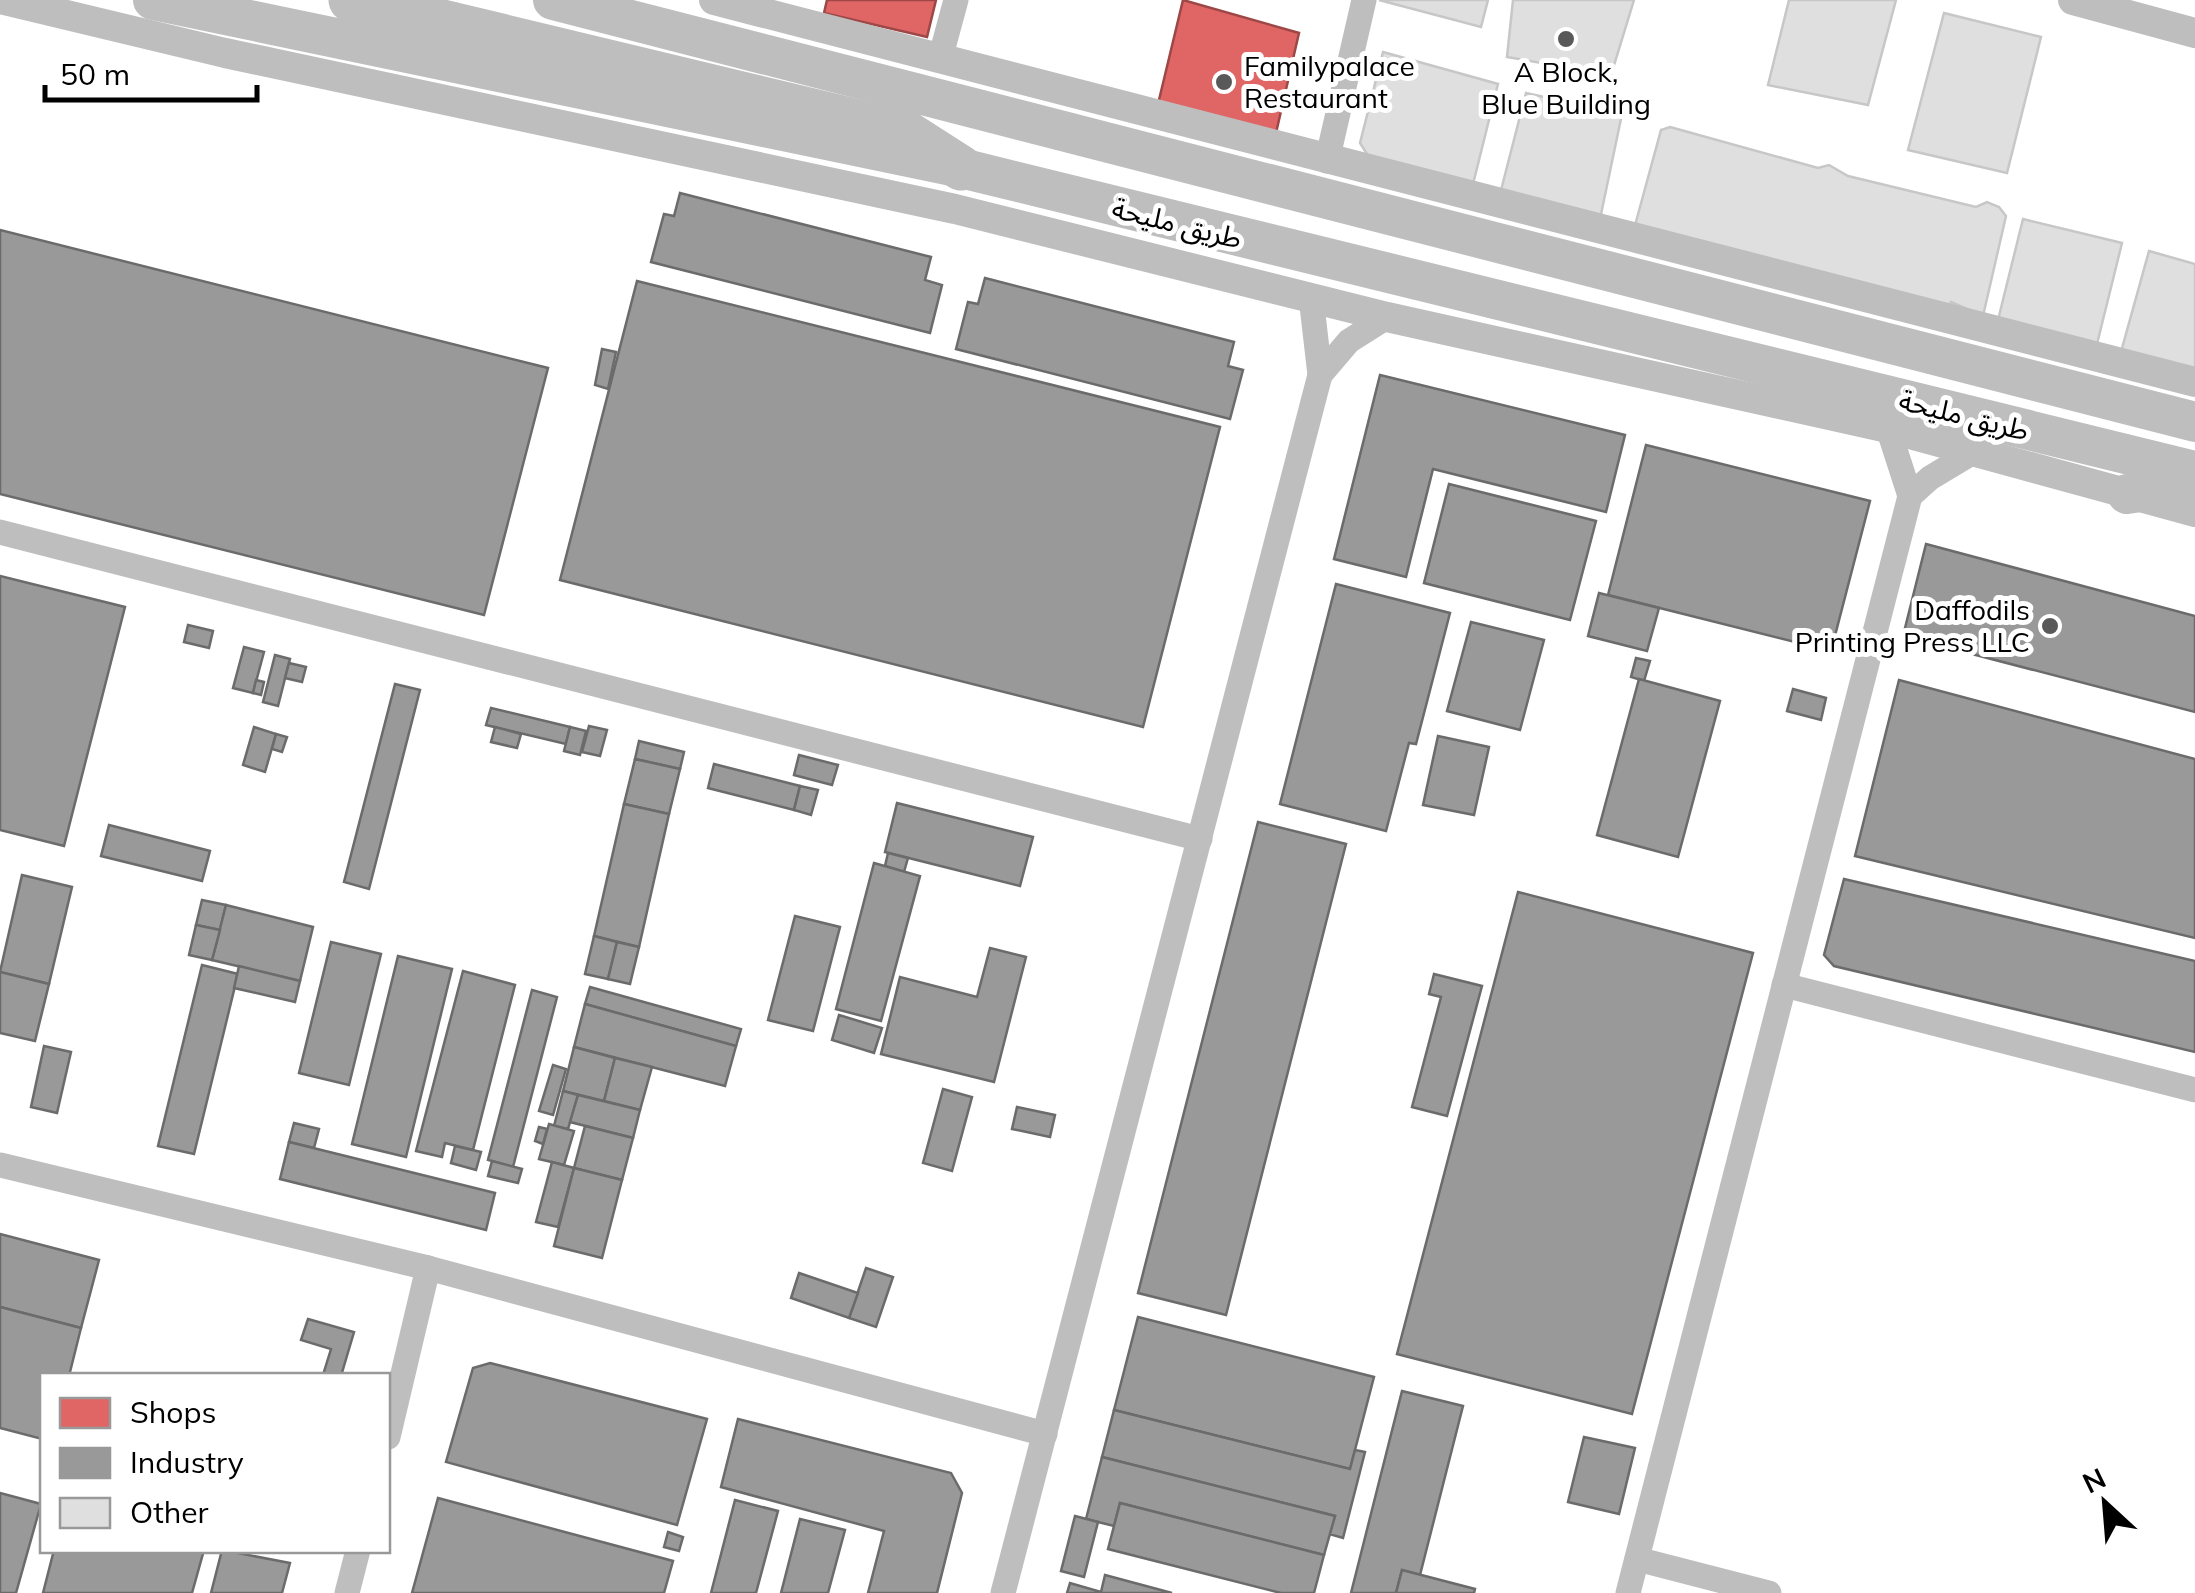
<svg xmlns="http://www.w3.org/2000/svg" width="2195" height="1593" font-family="Mulish,'Noto Sans Arabic',sans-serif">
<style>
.shops{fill:#e06666;stroke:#9d4747;stroke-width:2.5}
.industry{fill:#999;stroke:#6b6b6b;stroke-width:2.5}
.building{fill:#dfdfdf;stroke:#c7c7c7;stroke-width:2.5}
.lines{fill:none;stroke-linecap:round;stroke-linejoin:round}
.minor{stroke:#bebebe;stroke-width:25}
.tertiary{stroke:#bebebe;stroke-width:30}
.primary{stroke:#bebebe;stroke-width:40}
.motorway{stroke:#bebebe;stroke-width:45}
.poi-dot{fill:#595959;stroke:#fff;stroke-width:4}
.labels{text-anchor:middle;stroke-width:10;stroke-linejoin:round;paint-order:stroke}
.poi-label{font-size:28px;fill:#000;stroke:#fff;text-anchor:start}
.street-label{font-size:28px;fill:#000;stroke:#fff}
</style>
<rect width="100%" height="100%" fill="#fff"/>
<!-- shops -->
<g class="shops">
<polygon points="827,0 936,0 927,37 824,13"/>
<polygon points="1183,0 1299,33 1276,133 1158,104"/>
</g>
<!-- industry -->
<g class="industry">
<polygon points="680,193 931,257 925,280 942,285 930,333 651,262 664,214 674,216"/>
<polygon points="0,230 548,368 484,615 0,494"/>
<polygon points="985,278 1234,342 1228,366 1243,370 1230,419 956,349 968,302 978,304"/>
<polygon points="637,281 1220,427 1143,727 560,580"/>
<polygon points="602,349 616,352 608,389 595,385"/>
<polygon points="1380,375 1625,435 1606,512 1433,469 1406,577 1334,559"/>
<polygon points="1646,445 1870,501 1831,651 1608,595"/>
<polygon points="1449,484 1596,521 1570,620 1424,583"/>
<polygon points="1926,544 2195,616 2195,712 1903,636"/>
<polygon points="0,576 125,607 64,846 0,830"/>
<polygon points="1336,584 1450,613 1416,744 1409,743 1386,831 1280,804"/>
<polygon points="1599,593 1659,608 1647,651 1588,636"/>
<polygon points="1471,622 1544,640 1520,730 1447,711"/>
<polygon points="188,625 213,631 209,648 184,642"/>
<polygon points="244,647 264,652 253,693 233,688"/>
<polygon points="275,655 290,659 278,706 263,702"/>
<polygon points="1636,658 1650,661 1644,681 1631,677"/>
<polygon points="289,663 306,667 302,682 285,678"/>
<polygon points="1639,679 1720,701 1678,857 1597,835"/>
<polygon points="256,680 264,682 261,695 253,693"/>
<polygon points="1899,680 2195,759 2195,938 1855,856"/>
<polygon points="395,684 420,690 369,889 344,882"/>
<polygon points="1793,689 1826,698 1821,720 1787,711"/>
<polygon points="491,708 570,727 566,744 486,725"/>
<polygon points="589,726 607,730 600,756 582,752"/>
<polygon points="254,727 276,734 265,772 243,765"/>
<polygon points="495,727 521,734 517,748 491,742"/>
<polygon points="570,727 586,731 580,755 564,751"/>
<polygon points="276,734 287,737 282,752 272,749"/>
<polygon points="1438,736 1489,747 1474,815 1423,805"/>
<polygon points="639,741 684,752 680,769 635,759"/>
<polygon points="799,755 838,765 832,785 794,775"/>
<polygon points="635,759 680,769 669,814 624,804"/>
<polygon points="714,764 800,786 794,810 708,788"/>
<polygon points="800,786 818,790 811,815 794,810"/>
<polygon points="897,803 1033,837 1020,886 885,852"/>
<polygon points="624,804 669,814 639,947 594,936"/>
<polygon points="1258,822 1346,844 1226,1315 1138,1293"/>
<polygon points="109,825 210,851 202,881 101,856"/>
<polygon points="888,853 908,858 904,872 885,866"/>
<polygon points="874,863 920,876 881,1021 836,1009"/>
<polygon points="22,875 72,887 49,984 0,972"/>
<polygon points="1844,879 2195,961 2195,1052 1834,966 1824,955"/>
<polygon points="1518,892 1753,953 1632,1414 1397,1354"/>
<polygon points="202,900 226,905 220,930 196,925"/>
<polygon points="226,905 313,927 300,981 212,960"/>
<polygon points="795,916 840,927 813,1031 768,1020"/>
<polygon points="196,925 220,930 212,960 189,955"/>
<polygon points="594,936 617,942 608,979 585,974"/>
<polygon points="331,942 381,954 349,1085 299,1073"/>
<polygon points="617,942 639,947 630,984 608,979"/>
<polygon points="990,948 1026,957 994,1082 881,1054 900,977 977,997"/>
<polygon points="398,956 452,969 406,1157 352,1144"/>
<polygon points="202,965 238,974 194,1154 158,1146"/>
<polygon points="239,966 300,981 295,1002 234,988"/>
<polygon points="463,971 515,985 473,1150 445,1143 442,1157 416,1151"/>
<polygon points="0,972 49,984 35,1041 0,1033"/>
<polygon points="1434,974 1482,986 1447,1116 1412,1107 1441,997 1429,994"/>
<polygon points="590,987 741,1029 736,1046 585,1004"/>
<polygon points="532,990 557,997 513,1167 488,1160"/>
<polygon points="585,1004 736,1046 725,1086 574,1047"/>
<polygon points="839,1015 882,1028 874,1053 832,1040"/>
<polygon points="44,1046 71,1052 57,1113 31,1107"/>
<polygon points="574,1047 615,1058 604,1101 563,1091"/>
<polygon points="615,1058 652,1067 640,1110 604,1101"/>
<polygon points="553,1065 566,1069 553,1115 539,1111"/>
<polygon points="943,1089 972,1097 952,1171 923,1163"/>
<polygon points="563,1091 578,1095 568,1129 554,1126"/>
<polygon points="578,1095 640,1110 633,1138 570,1122"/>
<polygon points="1017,1107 1055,1115 1050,1137 1012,1129"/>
<polygon points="294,1123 319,1129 314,1148 289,1142"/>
<polygon points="549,1124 574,1131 564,1165 539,1159"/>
<polygon points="585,1126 633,1138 622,1180 574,1168"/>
<polygon points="539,1127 547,1129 543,1144 535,1141"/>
<polygon points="289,1142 495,1193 486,1230 280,1179"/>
<polygon points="455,1146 481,1152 476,1170 451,1163"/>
<polygon points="492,1161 522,1169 518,1183 488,1176"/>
<polygon points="552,1162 574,1168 558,1227 536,1222"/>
<polygon points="574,1168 622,1180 602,1258 554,1246"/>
<polygon points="0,1234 99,1260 81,1328 0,1307"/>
<polygon points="866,1268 893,1277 876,1327 849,1318"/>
<polygon points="799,1273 858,1293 849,1318 791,1298"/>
<polygon points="0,1307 81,1328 69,1376 42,1376 42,1439 0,1428"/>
<polygon points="1138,1317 1374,1377 1350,1469 1114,1410"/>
<polygon points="308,1319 354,1332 341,1376 323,1375 331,1349 301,1340"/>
<polygon points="490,1363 707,1419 677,1525 446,1462 473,1368"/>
<polygon points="1402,1391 1463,1406 1420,1575 1402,1570 1396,1593 1351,1593"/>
<polygon points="1114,1410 1350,1469 1355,1450 1365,1452 1343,1538 1329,1534 1335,1516 1102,1457"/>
<polygon points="738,1419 951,1473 962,1493 937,1593 868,1593 884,1531 721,1487"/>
<polygon points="1584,1437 1635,1448 1619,1514 1568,1502"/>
<polygon points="1102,1457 1335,1516 1324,1555 1120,1503 1114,1526 1086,1519"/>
<polygon points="0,1493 41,1504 16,1593 0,1593"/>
<polygon points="438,1498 673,1561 664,1593 412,1593"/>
<polygon points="735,1500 778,1511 756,1593 711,1593"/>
<polygon points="1120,1503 1324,1555 1314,1593 1281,1593 1108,1549"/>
<polygon points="1075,1516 1098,1522 1084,1577 1061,1571"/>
<polygon points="800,1519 845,1530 828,1593 781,1593"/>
<polygon points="668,1532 683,1537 679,1551 664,1547"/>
<polygon points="54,1550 204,1550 192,1593 43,1593"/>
<polygon points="222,1550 290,1563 282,1593 211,1593"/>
<polygon points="1402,1570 1475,1589 1474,1593 1396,1593"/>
<polygon points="1105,1575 1172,1593 1067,1593 1070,1583 1101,1592"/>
</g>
<!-- building -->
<g class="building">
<polygon points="1379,0 1488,0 1481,27"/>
<polygon points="1513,0 1634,0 1611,75 1507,57"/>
<polygon points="1789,0 1896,0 1868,105 1768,85"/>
<polygon points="1944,13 2041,37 2007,173 1908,150"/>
<polygon points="1383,52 1498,84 1473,184 1372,162 1360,143"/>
<polygon points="1526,93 1622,114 1600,219 1499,198"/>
<polygon points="1670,127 1818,168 1829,165 1848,176 1976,207 1987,202 1999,207 2006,216 1983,316 1951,302 1947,311 1634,229 1661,130"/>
<polygon points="2023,219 2122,243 2097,344 1998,320"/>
<polygon points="2149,251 2195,264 2195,374 2121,352"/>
</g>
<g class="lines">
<!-- minor -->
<g class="minor">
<polyline points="940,59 956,0"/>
<polyline points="1327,161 1364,0"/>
<polyline points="1320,375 1349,341 1387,317"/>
<polyline points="1910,496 1930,478 1975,451"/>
<polyline points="0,532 1200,839"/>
<polyline points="1784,985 2195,1090"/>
<polyline points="0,1165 428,1268 1045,1434"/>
<polyline points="388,1437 428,1268"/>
<polyline points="1637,1559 1769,1593"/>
<polyline points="347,1593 358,1550"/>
<polyline points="1003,1593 1320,375 1311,297"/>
<polyline points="1628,1593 1910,496 1888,428"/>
</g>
<!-- tertiary -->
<g class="tertiary">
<polyline points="4,0 225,53 955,209 1387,317 1888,428 2195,512"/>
<polyline points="714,0 2195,382"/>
<polyline points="2073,0 2195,33"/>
</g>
<!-- primary -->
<g class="primary">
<polyline points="153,0 961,168 2195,471"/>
<polyline points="553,0 2195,422"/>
<polyline points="2127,494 2195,484"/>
</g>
<!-- motorway -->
<polyline class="motorway" points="351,0 908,134 961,168"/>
</g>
<!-- markers -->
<g class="poi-dot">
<circle cx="1566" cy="39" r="10"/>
<circle cx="1224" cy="82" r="10"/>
<circle cx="2050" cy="626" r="10"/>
</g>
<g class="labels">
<!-- poi labels -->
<g class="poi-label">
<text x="1244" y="76">Familypalace<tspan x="1244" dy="32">Restaurant</tspan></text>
<text x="1566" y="82" text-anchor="middle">A Block,<tspan x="1566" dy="32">Blue Building</tspan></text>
<text x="2030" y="620" text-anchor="end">Daffodils<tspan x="2030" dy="32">Printing Press LLC</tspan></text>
</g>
<!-- street labels -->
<g class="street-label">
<text transform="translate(1177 223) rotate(14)" y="10">طريق مليحة</text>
<text transform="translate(1964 415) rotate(14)" y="10">طريق مليحة</text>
</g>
</g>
<!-- legend -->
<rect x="40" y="1373" width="350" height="180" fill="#ffffff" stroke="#999999" stroke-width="2.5"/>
<rect x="60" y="1398" width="50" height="30" fill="#e06666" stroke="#999999" stroke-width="2.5"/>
<text x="130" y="1423" font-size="30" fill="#000000">Shops</text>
<rect x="60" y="1448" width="50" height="30" fill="#999999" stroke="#999999" stroke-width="2.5"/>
<text x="130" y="1473" font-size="30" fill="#000000">Industry</text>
<rect x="60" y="1498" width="50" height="30" fill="#dfdfdf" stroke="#999999" stroke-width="2.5"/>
<text x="130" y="1523" font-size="30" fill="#000000">Other</text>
<!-- north arrow -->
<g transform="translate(2105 1503) rotate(334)" stroke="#ffffff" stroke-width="8" paint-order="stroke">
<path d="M0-8L18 38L0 25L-18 38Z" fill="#000000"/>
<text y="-15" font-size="28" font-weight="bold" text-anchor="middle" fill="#000000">N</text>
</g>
<!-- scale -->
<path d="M45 85v15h212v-15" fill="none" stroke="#000000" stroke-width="5"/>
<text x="60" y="85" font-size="30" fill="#000000" stroke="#ffffff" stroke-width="8" paint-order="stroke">50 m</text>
</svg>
